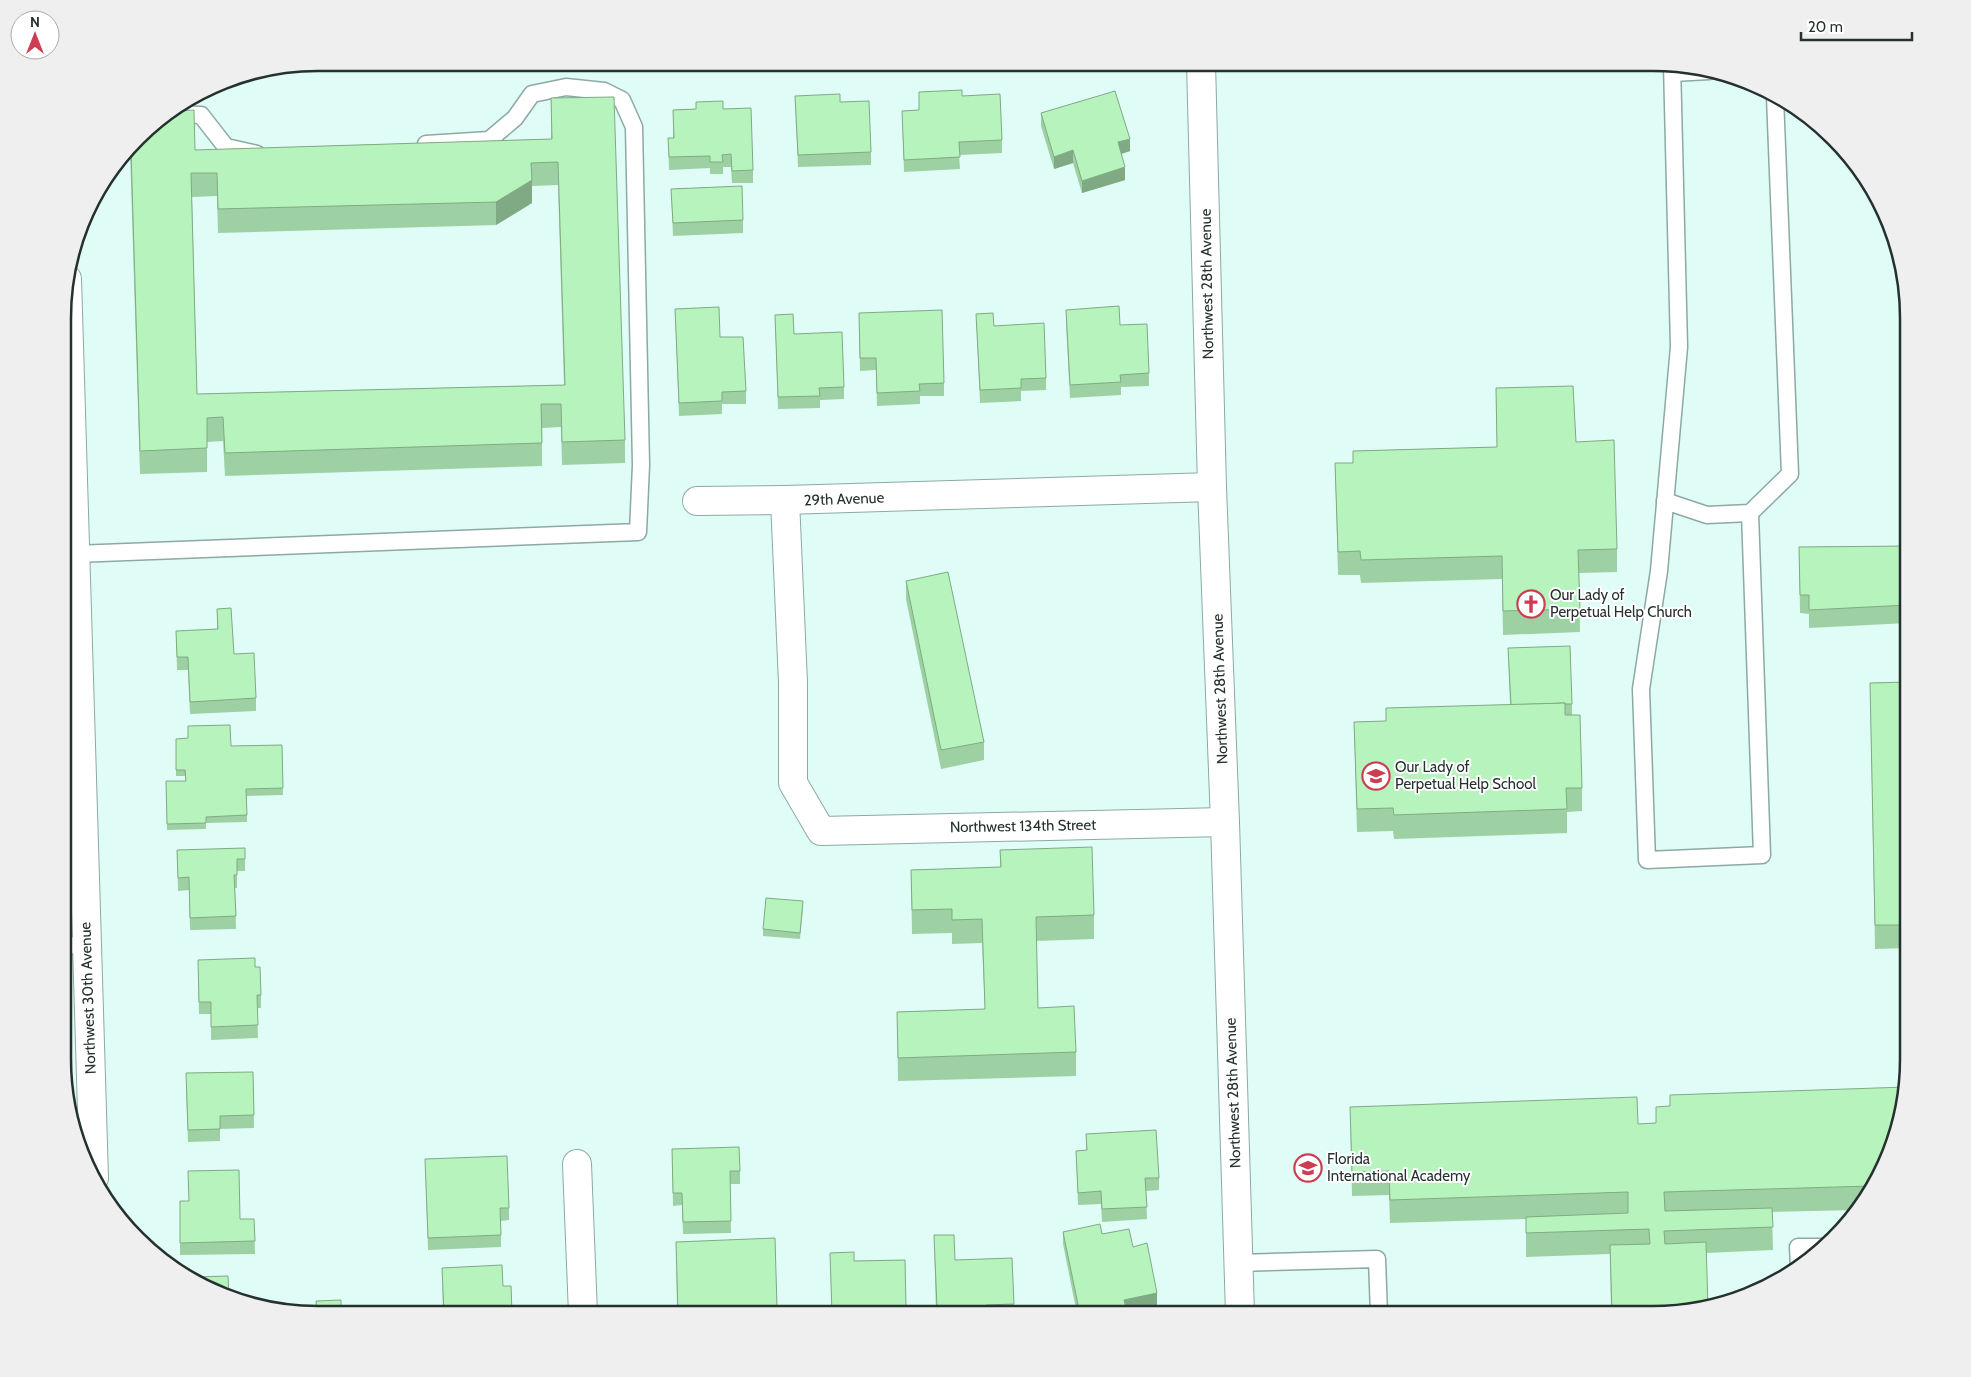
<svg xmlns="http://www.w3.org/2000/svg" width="1971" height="1377" font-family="Cabin,sans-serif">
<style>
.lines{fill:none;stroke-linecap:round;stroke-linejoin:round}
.lane-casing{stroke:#8ca9a3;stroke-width:19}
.street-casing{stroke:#8ca9a3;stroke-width:30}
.secondary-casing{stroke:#8ca9a3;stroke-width:30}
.lane{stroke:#fff;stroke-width:16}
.street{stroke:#fff;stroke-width:28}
.secondary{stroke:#fff;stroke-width:28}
.wall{fill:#9dd1a3;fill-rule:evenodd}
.shaded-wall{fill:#80aa84}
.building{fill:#b7f3bd;stroke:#80aa84;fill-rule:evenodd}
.labels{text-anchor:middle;stroke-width:4;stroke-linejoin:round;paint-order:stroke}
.street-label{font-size:15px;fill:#25312e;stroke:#fff}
.poi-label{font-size:15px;fill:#25312e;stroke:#fff;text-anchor:start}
.rim{fill:none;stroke:#25312e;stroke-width:2.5}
</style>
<rect width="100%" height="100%" fill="#dffdf6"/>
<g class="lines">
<!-- lane casing -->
<g class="lane-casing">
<g id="lane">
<polyline points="1672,64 1679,347 1659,571 1641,689 1647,860 1762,855 1750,513"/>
<polyline points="1673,73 1709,71"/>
<polyline points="173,114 201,115 226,147 257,154"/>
<polyline points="1665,501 1707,515 1750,513 1790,474 1775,97"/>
<polyline points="75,554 638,532 641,465 634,127 622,100 604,91 566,87 532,94 515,118 489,140 426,144"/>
<polyline points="65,857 84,858"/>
<polyline points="65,945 87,946"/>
<polyline points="1238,1263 1377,1259 1379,1314"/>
<polyline points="1799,1266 1798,1247 1826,1247"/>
</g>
</g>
<!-- street casing -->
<g class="street-casing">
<g id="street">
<polyline points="1201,63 1212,487 1225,822 1240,1314"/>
<polyline points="785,500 793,683 793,783 821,831 1225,822"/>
<polyline points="697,501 785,500 1212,487"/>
<polyline points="577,1164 583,1314"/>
</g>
</g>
<!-- secondary casing -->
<g class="secondary-casing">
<polyline id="secondary" points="67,279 94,1178"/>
</g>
<!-- lane -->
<use href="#lane" class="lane"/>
<!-- street -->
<use href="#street" class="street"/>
<!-- secondary -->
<use href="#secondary" class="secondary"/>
</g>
<!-- wall -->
<g class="wall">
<polygon points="919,92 962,96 1002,140 1002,153 959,155 960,169 904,172 902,111 919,110"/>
<polygon points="795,96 840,102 871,152 871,165 798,167"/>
<path d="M551 98 625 440V463L562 465 561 427 542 428V466L225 476 223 441 207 442V472L140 474 130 151 149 126 195 150 551 139ZM558 185 564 385 197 394 192 197 217 196 218 233 496 225 532 203V186Z"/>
<polygon points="696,102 723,109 753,170 753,183 732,183 731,167 723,167 723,174 710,174 710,168 669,170 668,138 673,138 673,110 696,109"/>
<polygon points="1041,113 1130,151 1121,154 1125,180 1082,193 1073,163 1054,169 1041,126"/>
<polygon points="671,189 743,220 743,233 673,236"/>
<polygon points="675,309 720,337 746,391 746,404 722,404 722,414 679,416"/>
<polygon points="1066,310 1120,325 1149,373 1149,386 1121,387 1121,395 1070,398 1066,322"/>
<polygon points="859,313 944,383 944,396 920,396 920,404 877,406 876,370 860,371"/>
<polygon points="976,314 994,326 1046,378 1046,390 1021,391 1021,401 980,403"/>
<polygon points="775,315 844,387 844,399 820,400 820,408 778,409"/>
<polygon points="1496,388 1576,442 1617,549 1617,572 1579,573 1580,632 1503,635 1502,579 1361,583 1360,575 1338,575 1335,463 1353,463 1353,451 1497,447"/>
<polygon points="1908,546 1908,623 1809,628 1809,614 1800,613 1799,547"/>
<polygon points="906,581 984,742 984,760 941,769 906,599"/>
<polygon points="217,609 234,654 256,698 256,711 190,714 188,670 177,670 176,631 217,629"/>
<polygon points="1508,648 1572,704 1572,715 1582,788 1582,811 1567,812 1567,833 1394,839 1393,831 1357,832 1354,722 1386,721 1510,705"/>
<polygon points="1908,682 1908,948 1875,949 1870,683"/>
<polygon points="176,739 231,746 282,745 283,795 247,796 247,822 206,823 206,829 167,830 166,781 186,781 185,776 176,776"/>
<polygon points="177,850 245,859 245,871 237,871 237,888 235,888 236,929 190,930 189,890 178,891"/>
<polygon points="1000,850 1094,915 1094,939 1036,941 1038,1008 1076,1052 1076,1076 898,1081 897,1012 985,1009 982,943 952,944 952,933 912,934 911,870 1000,867"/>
<polygon points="803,907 800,939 763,936 763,929"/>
<polygon points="255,967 261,995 261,1008 257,1008 258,1038 211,1040 211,1014 199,1014 198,972"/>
<polygon points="253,1072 254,1128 220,1129 220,1141 188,1142 186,1086"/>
<polygon points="1350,1107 1638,1124 1656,1123 1656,1107 1895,1141 1858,1210 1772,1212 1773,1250 1706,1253 1653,1314 1611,1314 1610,1254 1526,1257 1526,1219 1390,1223 1389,1195 1352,1196"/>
<polygon points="1086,1134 1159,1178 1159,1190 1146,1191 1147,1219 1102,1222 1101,1204 1078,1205 1076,1151 1086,1150"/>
<polygon points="672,1149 740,1171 740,1184 730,1184 731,1233 683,1234 682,1205 673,1206"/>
<polygon points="425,1159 509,1208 509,1220 501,1221 501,1247 428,1250"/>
<polygon points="180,1201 240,1219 254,1219 255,1254 180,1255"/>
<polygon points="1063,1232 1102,1234 1133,1247 1157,1306 1126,1312 1126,1314 1077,1314 1063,1244"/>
<polygon points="934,1235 955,1260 1014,1304 1014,1314 936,1314"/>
<polygon points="775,1238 777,1314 677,1314 676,1242"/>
<polygon points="830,1253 854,1261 905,1260 906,1314 832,1314"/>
<polygon points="442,1268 503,1286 511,1286 512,1314 443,1314"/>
</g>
<!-- shaded-wall -->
<g class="shaded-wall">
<polygon points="1130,139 1130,151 1118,155 1118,142"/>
<polygon points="1073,150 1073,163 1054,169 1054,157"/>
<polygon points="1125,167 1125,180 1082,193 1082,181"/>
<polygon points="532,180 532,203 496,225 496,202"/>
<polygon points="1157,1293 1157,1306 1126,1312 1126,1314 1098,1314 1124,1300"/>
</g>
<!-- building -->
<g class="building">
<polygon points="962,90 962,96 1000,94 1002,140 959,142 960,157 904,160 902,111 919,110 919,92"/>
<polygon points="1115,91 1130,139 1118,142 1125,167 1082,181 1073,150 1054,157 1041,113"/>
<polygon points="840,94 840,102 869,101 871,152 798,155 795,96"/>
<path d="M614 97 625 440 562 442 561 404H541L542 443 225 453 223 417 207 418V448L140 451 131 150 149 126 174 111 194 110 195 150 552 139 551 98ZM558 162 565 385 197 394 191 173H217L218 209 496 202 532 180 531 163Z"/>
<polygon points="723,101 723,109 751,108 753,170 732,171 731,154 722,155 723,162 710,162 710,156 669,157 668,138 674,138 673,110 696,109 696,102"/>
<polygon points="742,186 743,220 673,223 671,189"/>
<polygon points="1119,306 1120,325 1147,324 1149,373 1120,375 1121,382 1070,385 1066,310"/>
<polygon points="719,307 720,337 743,337 746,391 722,392 722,401 679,403 675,309"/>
<polygon points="942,310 944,383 919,384 920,391 877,393 876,358 860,358 859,313"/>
<polygon points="993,313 994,326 1044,323 1046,378 1021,379 1021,388 980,390 976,314"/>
<polygon points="793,314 794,334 842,332 844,387 819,388 820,396 778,397 775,315"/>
<polygon points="1573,386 1576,442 1614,440 1617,549 1578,550 1580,609 1503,611 1502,556 1361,560 1360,551 1338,552 1335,463 1353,463 1353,451 1497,447 1496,388"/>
<polygon points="1908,546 1908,605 1809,610 1809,595 1800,595 1799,547"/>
<polygon points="948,572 984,742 941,750 906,581"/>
<polygon points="231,608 234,654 254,653 256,698 190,702 188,657 177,657 176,631 218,629 217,609"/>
<polygon points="1570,646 1572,704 1565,704 1565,703 1511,705 1508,648"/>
<polygon points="1908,682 1908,925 1875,925 1870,683"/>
<polygon points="1565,703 1565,715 1580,715 1582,788 1566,788 1567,809 1394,815 1393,808 1357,809 1354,722 1386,721 1386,708"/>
<polygon points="230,725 231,746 282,745 283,788 246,789 247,815 206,817 206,823 167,824 166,781 186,781 185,770 176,770 176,739 188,738 188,726"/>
<polygon points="1092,847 1094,915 1036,917 1038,1008 1074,1006 1076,1052 898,1058 897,1012 985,1009 982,919 952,920 952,909 912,910 911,870 1001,867 1000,850"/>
<polygon points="245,848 245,859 237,859 237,875 234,875 236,916 190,918 189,877 178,878 177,850"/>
<polygon points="766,898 803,901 800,933 763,929"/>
<polygon points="255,958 255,967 260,967 261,995 257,995 258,1025 211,1027 211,1002 199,1002 198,960"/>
<polygon points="253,1072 254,1115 220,1116 220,1129 188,1130 186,1073"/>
<polygon points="1906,1087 1895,1141 1871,1186 1664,1192 1665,1211 1772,1208 1773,1227 1664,1231 1665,1244 1706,1242 1708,1307 1653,1314 1612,1314 1610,1245 1650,1244 1649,1229 1526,1233 1526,1217 1628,1213 1628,1192 1390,1200 1389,1171 1352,1172 1350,1107 1637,1097 1638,1124 1656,1123 1656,1107 1670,1106 1670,1095"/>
<polygon points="1156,1130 1159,1178 1145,1178 1147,1207 1102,1209 1101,1191 1078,1193 1076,1151 1087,1150 1086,1134"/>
<polygon points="739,1147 740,1171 730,1171 731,1221 683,1222 682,1193 673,1193 672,1149"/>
<polygon points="507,1156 509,1208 500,1208 501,1235 428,1238 425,1159"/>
<polygon points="239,1170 240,1219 254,1219 255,1241 180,1243 180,1201 189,1201 188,1171"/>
<polygon points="1100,1224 1102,1234 1129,1229 1133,1247 1147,1243 1157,1293 1124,1300 1126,1308 1098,1314 1080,1314 1063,1232"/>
<polygon points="934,1235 954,1235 955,1260 1012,1258 1014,1304 986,1305 986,1313 959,1314 959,1307 937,1308"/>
<polygon points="775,1238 777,1307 724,1309 725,1314 678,1314 676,1242"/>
<polygon points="854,1252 854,1261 905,1260 906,1308 875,1309 875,1314 832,1314 830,1253"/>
<polygon points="502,1265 503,1286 511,1286 512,1313 504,1313 504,1314 444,1314 442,1268"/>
<polygon points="228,1276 229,1298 193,1278 193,1277"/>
<polygon points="341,1300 341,1314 317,1314 316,1301"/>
</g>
<!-- icons -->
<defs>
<g id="church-ring" transform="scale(1.4375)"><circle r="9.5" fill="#fff" stroke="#cd3d52" stroke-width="1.5"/><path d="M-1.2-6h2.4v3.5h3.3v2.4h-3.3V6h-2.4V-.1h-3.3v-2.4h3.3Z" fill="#cd3d52"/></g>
<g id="school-ring" transform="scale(1.4375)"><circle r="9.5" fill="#fff" stroke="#cd3d52" stroke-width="1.5"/><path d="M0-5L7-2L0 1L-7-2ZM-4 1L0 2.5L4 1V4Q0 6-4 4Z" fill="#cd3d52"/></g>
</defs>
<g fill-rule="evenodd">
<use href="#church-ring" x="1531" y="604"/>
<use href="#school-ring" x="1376" y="776"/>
<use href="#school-ring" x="1308" y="1168"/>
</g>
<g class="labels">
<!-- street labels -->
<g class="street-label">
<text transform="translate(1207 284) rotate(-91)" y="5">Northwest 28th Avenue</text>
<text transform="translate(844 499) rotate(-2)" y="5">29th Avenue</text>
<text transform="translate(1220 689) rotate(-92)" y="5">Northwest 28th Avenue</text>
<text transform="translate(1023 826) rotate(-1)" y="5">Northwest 134th Street</text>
<text transform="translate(88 998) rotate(-92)" y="5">Northwest 30th Avenue</text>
<text transform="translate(1233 1093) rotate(-92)" y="5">Northwest 28th Avenue</text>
</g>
<!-- poi labels -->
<g class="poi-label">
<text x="1550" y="600">Our Lady of<tspan x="1550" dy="17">Perpetual Help Church</tspan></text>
<text x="1395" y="772">Our Lady of<tspan x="1395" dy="17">Perpetual Help School</tspan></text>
<text x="1327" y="1164">Florida<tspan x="1327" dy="17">International Academy</tspan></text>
</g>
</g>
<!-- crop -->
<path d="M0 0H1971V1377H0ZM318 71H1653A247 247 0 0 1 1900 318V1059A247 247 0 0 1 1653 1306H318A247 247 0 0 1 71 1059V318A247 247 0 0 1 318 71Z" fill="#eeefee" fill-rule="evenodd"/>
<path class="rim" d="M318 71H1653A247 247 0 0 1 1900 318V1059A247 247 0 0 1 1653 1306H318A247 247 0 0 1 71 1059V318A247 247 0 0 1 318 71Z"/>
<!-- north arrow -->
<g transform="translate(35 35)"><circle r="24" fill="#ffffff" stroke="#a8adab"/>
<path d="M0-4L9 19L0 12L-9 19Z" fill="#cd3d52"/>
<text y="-8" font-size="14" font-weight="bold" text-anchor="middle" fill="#25312e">N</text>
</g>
<!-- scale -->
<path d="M1801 32v8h111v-8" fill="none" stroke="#25312e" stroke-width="2.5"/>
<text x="1808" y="32" font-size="15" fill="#25312e" stroke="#ffffff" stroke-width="4" paint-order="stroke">20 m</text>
</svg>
